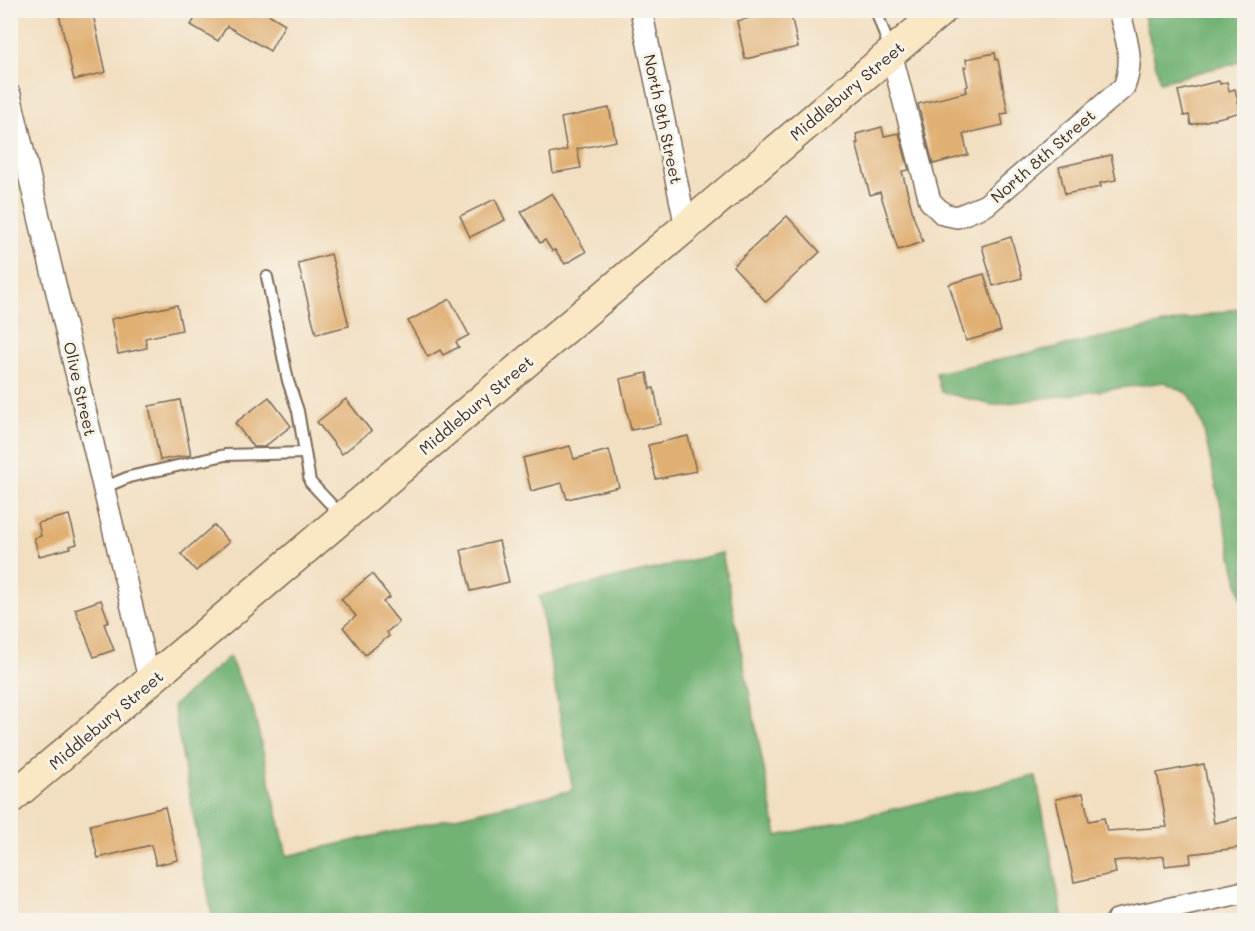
<svg xmlns="http://www.w3.org/2000/svg" width="1255" height="931" font-family="Mali,sans-serif">
<style>
.forest{fill:#72b274;stroke:#566e49;stroke-width:1.5}
.building{fill:#e0af72}
.lines{fill:none;stroke-linecap:round;stroke-linejoin:round}
.lane-casing{stroke:#7b6957;stroke-width:14}
.street-casing{stroke:#7b6957;stroke-width:24}
.secondary-casing{stroke:#7b6957;stroke-width:33}
.lane{stroke:#fff;stroke-width:10}
.street{stroke:#fff;stroke-width:21}
.secondary{stroke:#fae7c3;stroke-width:30}
.labels{text-anchor:middle;stroke-width:6;stroke-linejoin:round;paint-order:stroke}
.street-label{font-size:16px;fill:#3b2a1e;stroke:#f7f3e8}
</style>
<rect width="100%" height="100%" fill="#f7f3e8"/>
<filter id="ink" filterUnits="userSpaceOnUse"><feTurbulence type="fractalNoise" baseFrequency=".0167" numOctaves="2"/><feDisplacementMap in="SourceGraphic" scale="12" xChannelSelector="R" yChannelSelector="G"/><feConvolveMatrix kernelMatrix="1 2 1 2 8 2 1 2 1" color-interpolation-filters="sRGB"/></filter>
<filter id="wash" filterUnits="userSpaceOnUse"><feTurbulence type="fractalNoise" baseFrequency=".008" numOctaves="4" result="noise"/><feDisplacementMap in="SourceGraphic" scale="24" xChannelSelector="R" yChannelSelector="G"/><feGaussianBlur stdDeviation="1.35" result="paint"/><feColorMatrix in="noise" values="0 0 0 0 0 0 0 0 0 0 0 0 0 0 0 0 0 1.4 0 .05"/><feComposite in="paint" operator="in"/></filter>
<g filter="url(#wash)">
<rect width="100%" height="100%" fill="#f2dfc1"/>
<!-- forest -->
<g class="forest">
<polygon points="1143,11 1244,11 1244,61 1160,82"/>
<polygon points="1244,307 1244,609 1203,427 1190,395 1164,382 993,405 941,392 936,373"/>
<polygon points="722,553 777,836 1036,776 1063,920 213,920 173,706 229,657 253,708 287,856 573,790 539,596"/>
</g>
<g id="blocks">
<!-- building -->
<g class="building">
<polygon points="58,10 92,10 106,72 74,80"/>
<polygon points="200,10 262,10 285,24 270,51 227,26 218,41 191,25"/>
<polygon points="784,10 790,10 798,47 745,59 737,21"/>
<polygon points="995,53 996,60 998,60 1008,113 1001,114 1003,125 963,134 968,155 933,164 918,104 967,92 966,87 968,86 964,67 967,67 966,59"/>
<polygon points="1219,81 1220,84 1227,82 1229,91 1235,89 1241,112 1191,125 1189,115 1184,116 1178,91"/>
<polygon points="609,108 616,141 577,149 581,168 553,173 550,154 567,150 561,118"/>
<polygon points="882,127 884,136 899,133 909,170 902,171 914,218 923,242 898,250 880,192 870,195 856,143 858,143 856,134"/>
<polygon points="1111,155 1116,180 1100,183 1101,187 1065,194 1059,167"/>
<polygon points="552,193 586,252 565,264 555,250 552,251 545,240 540,243 521,212"/>
<polygon points="495,199 505,220 470,237 460,216"/>
<polygon points="787,216 820,252 766,302 733,266"/>
<polygon points="1011,237 1022,278 993,286 982,246"/>
<polygon points="331,254 349,326 316,334 298,263"/>
<polygon points="984,274 1001,331 966,341 949,284"/>
<polygon points="450,299 469,335 456,342 459,347 443,355 440,350 428,357 408,321"/>
<polygon points="177,305 182,330 145,338 147,348 118,354 111,319"/>
<polygon points="647,373 650,389 654,388 661,424 631,430 620,379"/>
<polygon points="269,397 291,426 264,447 253,447 235,423"/>
<polygon points="346,399 371,431 342,454 317,422"/>
<polygon points="180,400 191,455 160,460 149,406"/>
<polygon points="688,436 696,471 656,479 648,445"/>
<polygon points="570,446 574,459 609,450 619,487 567,499 562,483 531,491 523,458"/>
<polygon points="69,515 77,544 70,546 71,548 39,556 34,538 41,536 38,523"/>
<polygon points="214,525 229,542 196,571 181,554"/>
<polygon points="499,541 509,582 471,591 461,550"/>
<polygon points="372,574 390,597 383,602 399,622 387,632 389,636 365,655 343,627 356,616 341,599"/>
<polygon points="101,600 109,622 104,624 114,650 94,657 75,609"/>
<polygon points="1204,764 1214,823 1245,816 1245,847 1190,854 1191,863 1165,866 1164,856 1114,861 1116,873 1074,882 1056,799 1083,793 1089,821 1104,818 1107,831 1167,827 1157,773"/>
<polygon points="165,807 178,860 156,865 151,845 98,858 90,825"/>
</g>
</g>
</g>
<g filter="url(#ink)">
<use href="#blocks" fill-opacity="0" stroke="#7b6957" stroke-width="1.5"/>
<g class="lines">
<!-- lane casing -->
<g class="lane-casing">
<g id="lane">
<polyline points="876,10 890,50"/>
<polyline points="267,277 288,381 298,411 310,482 341,515"/>
<polyline points="103,488 129,477 225,455 304,453"/>
</g>
</g>
<!-- street casing -->
<g class="street-casing">
<g id="street">
<polyline points="641,10 686,227"/>
<path d="M891 53 930 201 943 214 957 217 986 205 1124 87C1135 59 1126 39 1119 10"/>
<polyline points="10,95 150,683"/>
<polyline points="1117,920 1244,892"/>
</g>
</g>
<!-- secondary casing -->
<g class="secondary-casing">
<polyline id="secondary" points="10,799 942,10"/>
</g>
<!-- lane -->
<use href="#lane" class="lane"/>
<!-- street -->
<use href="#street" class="street"/>
<!-- secondary -->
<use href="#secondary" class="secondary"/>
</g>
</g>
<g class="labels">
<!-- street labels -->
<g class="street-label">
<text transform="translate(847 91) rotate(-40)" y="6">Middlebury Street</text>
<text transform="translate(663 119) rotate(78)" y="6">North 9th Street</text>
<text transform="translate(1043 156) rotate(-41)" y="6">North 8th Street</text>
<text transform="translate(80 389) rotate(77)" y="6">Olive Street</text>
<text transform="translate(476 405) rotate(-40)" y="6">Middlebury Street</text>
<text transform="translate(106 720) rotate(-40)" y="6">Middlebury Street</text>
</g>
</g>
<!-- margin -->
<rect width="1255" height="931" fill="none" stroke="#f7f3e8" stroke-width="36"/>
</svg>
